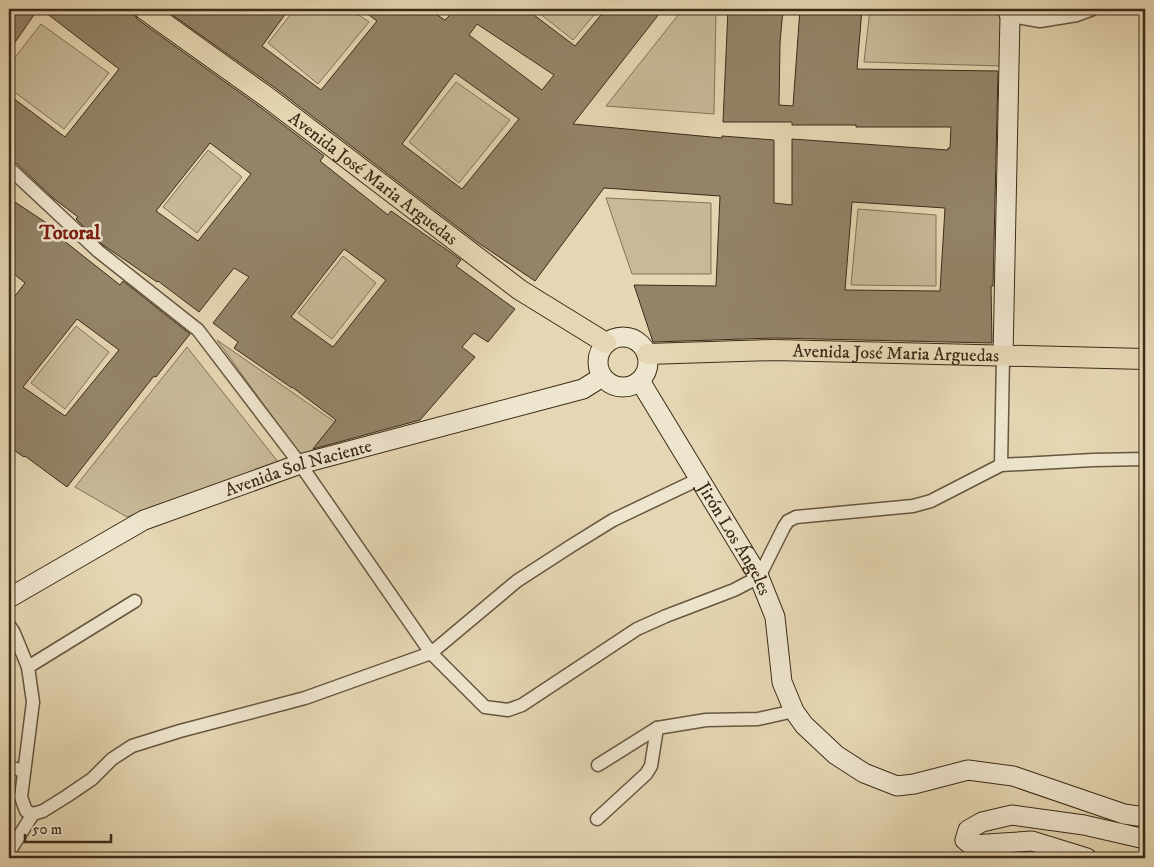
<svg xmlns="http://www.w3.org/2000/svg" width="1154" height="867" font-family="'IM FELL DW Pica',serif">
<style>
.green{fill:#c8ba99;stroke:#827258}
.building{fill:#938469;stroke:#3b2b18;fill-rule:evenodd}
.lines{fill:none;stroke-linecap:round;stroke-linejoin:round}
.street-casing{stroke:#66563f;stroke-width:15}
.secondary-casing{stroke:#3b2b18;stroke-width:21}
.primary-casing{stroke:#3b2b18;stroke-width:22}
.street{stroke:#eee5ce;stroke-width:12}
.secondary{stroke:#eee5ce;stroke-width:19}
.primary{stroke:#e5d7b3;stroke-width:20}
.labels{text-anchor:middle;stroke-width:5;stroke-linejoin:round;paint-order:stroke}
.street-label{font-size:18px;fill:#3b2b18;stroke:#eee5ce}
.quarter-label{font-size:20px;font-weight:bold;fill:#7a1f14;stroke:#eee5ce}
</style>
<rect width="100%" height="100%" fill="#e5d7b3"/>
<filter id="stains"><feTurbulence type="fractalNoise" baseFrequency=".004" numOctaves="4"/><feColorMatrix values="0 0 0 0 .2 0 0 0 0 .09 0 0 0 0 .02 0 0 0 .5 -.17"/></filter>
<radialGradient id="worn" r=".72"><stop offset=".6" stop-color="#630" stop-opacity="0"/><stop offset="1" stop-color="#630" stop-opacity=".3"/></radialGradient>
<!-- green -->
<g class="green">
<polygon points="295,9 350,9 369,22 318,84 268,43"/>
<polygon points="534,9 599,9 573,40"/>
<polygon points="683,9 716,9 714,114 606,106"/>
<polygon points="870,9 989,9 1001,15 1001,66 864,62"/>
<polygon points="41,24 109,73 64,129 9,88 9,65"/>
<polygon points="456,82 510,120 459,183 409,142"/>
<polygon points="208,150 242,177 197,233 163,207"/>
<polygon points="606,198 711,203 711,274 632,274"/>
<polygon points="858,209 936,215 936,286 851,285"/>
<polygon points="343,256 376,283 332,339 298,313"/>
<polygon points="76,326 109,352 65,409 31,383"/>
<polygon points="217,340 335,422 304,460"/>
<polygon points="187,347 279,463 127,517 75,487"/>
</g>
<!-- building -->
<g class="building">
<polygon points="9,9 38,9 9,51"/>
<path d="M41 9H132L137 19 260 107 324 156 320 161 388 215 391 211 450 252 461 260 456 266 515 309 488 342 474 333 462 347 475 357 420 420 313 449 336 420 292 387V388L234 348 238 342 213 323 249 277 234 268 199 312 158 281 157 282 103 245 76 219 78 217 53 198 15 162 9 160V95L65 137 119 69ZM210 143 251 174 198 241 156 211ZM344 249 386 280 333 347 291 317Z"/>
<path d="M164 9H289L262 46 321 90 377 21 361 9H428L445 20 456 9H526L575 46 606 9H663L573 124 722 138V136L774 140V203L792 205V139L948 150V148H950L951 127H856V125H792V122H723L728 9H783L780 43 779 105 793 106 800 9H862L857 69 998 71 993 286H991L992 343 774 338 653 342 634 285 716 286 720 196 604 188 535 281 477 242 274 87ZM477 24 554 75 542 90 469 35ZM455 73 519 119 462 189 402 144ZM852 202 945 208 940 291 845 290Z"/>
<path d="M9 198 51 226 49 229 120 285 123 281 190 334 156 377 154 376 67 487 25 456 24 457 9 447V304L25 283 9 270ZM77 319 119 350 65 416 23 387Z"/>
</g>
<g class="lines">
<!-- street casing -->
<g class="street-casing">
<g id="street">
<polyline points="1010,16 1040,21 1077,15 1093,9"/>
<polyline points="9,168 98,251 198,330 300,464 431,653 485,707 508,710 522,705 637,629 666,616 734,590 759,577 784,527 788,521 796,517 913,506 931,501 1001,465 1093,460 1145,459"/>
<polyline points="1001,465 1003,356"/>
<polyline points="9,625 14,633 28,667 33,702 21,797 26,811 33,814 43,811 67,796 92,779 112,759 132,746 180,731 305,698 431,653 517,581 571,546 613,520 699,479"/>
<polyline points="28,667 135,601"/>
<polyline points="598,765 657,728 706,720 758,719 794,711"/>
<polyline points="9,767 24,771"/>
<polyline points="597,819 646,774 651,766 657,728"/>
<polyline points="9,852 33,814"/>
</g>
</g>
<!-- secondary casing -->
<g class="secondary-casing">
<g id="secondary">
<circle cx="623" cy="362" r="25"/>
<polyline points="1003,356 1010,16 1007,9"/>
<path id="s1" d="M640 381 759 577 775 617 782 682 794 711 804 725 836 755 864 773 897 786 914 784 968 770 1013 776 1124 814 1145 817"/>
<path id="s2" d="M9 598 144 520 300 464 583 389 602 377"/>
<polyline points="1087,858 1032,841 971,845 965,840 968,830 982,822 1012,815 1084,825 1145,839"/>
</g>
</g>
<!-- primary casing -->
<g class="primary-casing">
<g id="primary">
<path id="s3" d="M144 9 267 97 520 290 606 343"/>
<path id="s4" d="M647 354 774 350 1145 359"/>
</g>
</g>
<!-- street -->
<use href="#street" class="street"/>
<!-- secondary -->
<use href="#secondary" class="secondary"/>
<!-- primary -->
<use href="#primary" class="primary"/>
</g>
<g class="labels">
<!-- street labels -->
<g class="street-label">
<text dy="6" stroke="none"><textPath href="#s3" startOffset="285">Avenida José Maria Arguedas</textPath></text>
<text dy="6" stroke="none"><textPath href="#s4" startOffset="249">Avenida José Maria Arguedas</textPath></text>
<text dy="6" stroke="none"><textPath href="#s2" startOffset="319">Avenida Sol Naciente</textPath></text>
<text dy="6" stroke="none"><textPath href="#s1" startOffset="184">Jirón Los Ángeles</textPath></text>
</g>
<!-- quarter labels -->
<g class="quarter-label">
<text x="70" y="239">Totoral</text>
</g>
</g>
<!-- margin -->
<rect width="1154" height="867" fill="none" stroke="#e5d7b3" stroke-width="30"/>
<rect x="10" y="10" width="1134" height="847" fill="none" stroke="#3b2b18" stroke-width="2.5"/>
<rect x="15" y="15" width="1124" height="837" fill="none" stroke="#3b2b18"/>
<!-- scale -->
<path d="M25 834v8h86v-8" fill="none" stroke="#3b2b18" stroke-width="2.5"/>
<text x="32" y="834" font-size="15" fill="#3b2b18" stroke="#eee5ce" stroke-width="4" paint-order="stroke">50 m</text>
<rect width="100%" height="100%" filter="url(#stains)"/>
<rect width="100%" height="100%" fill="url(#worn)"/>
</svg>
